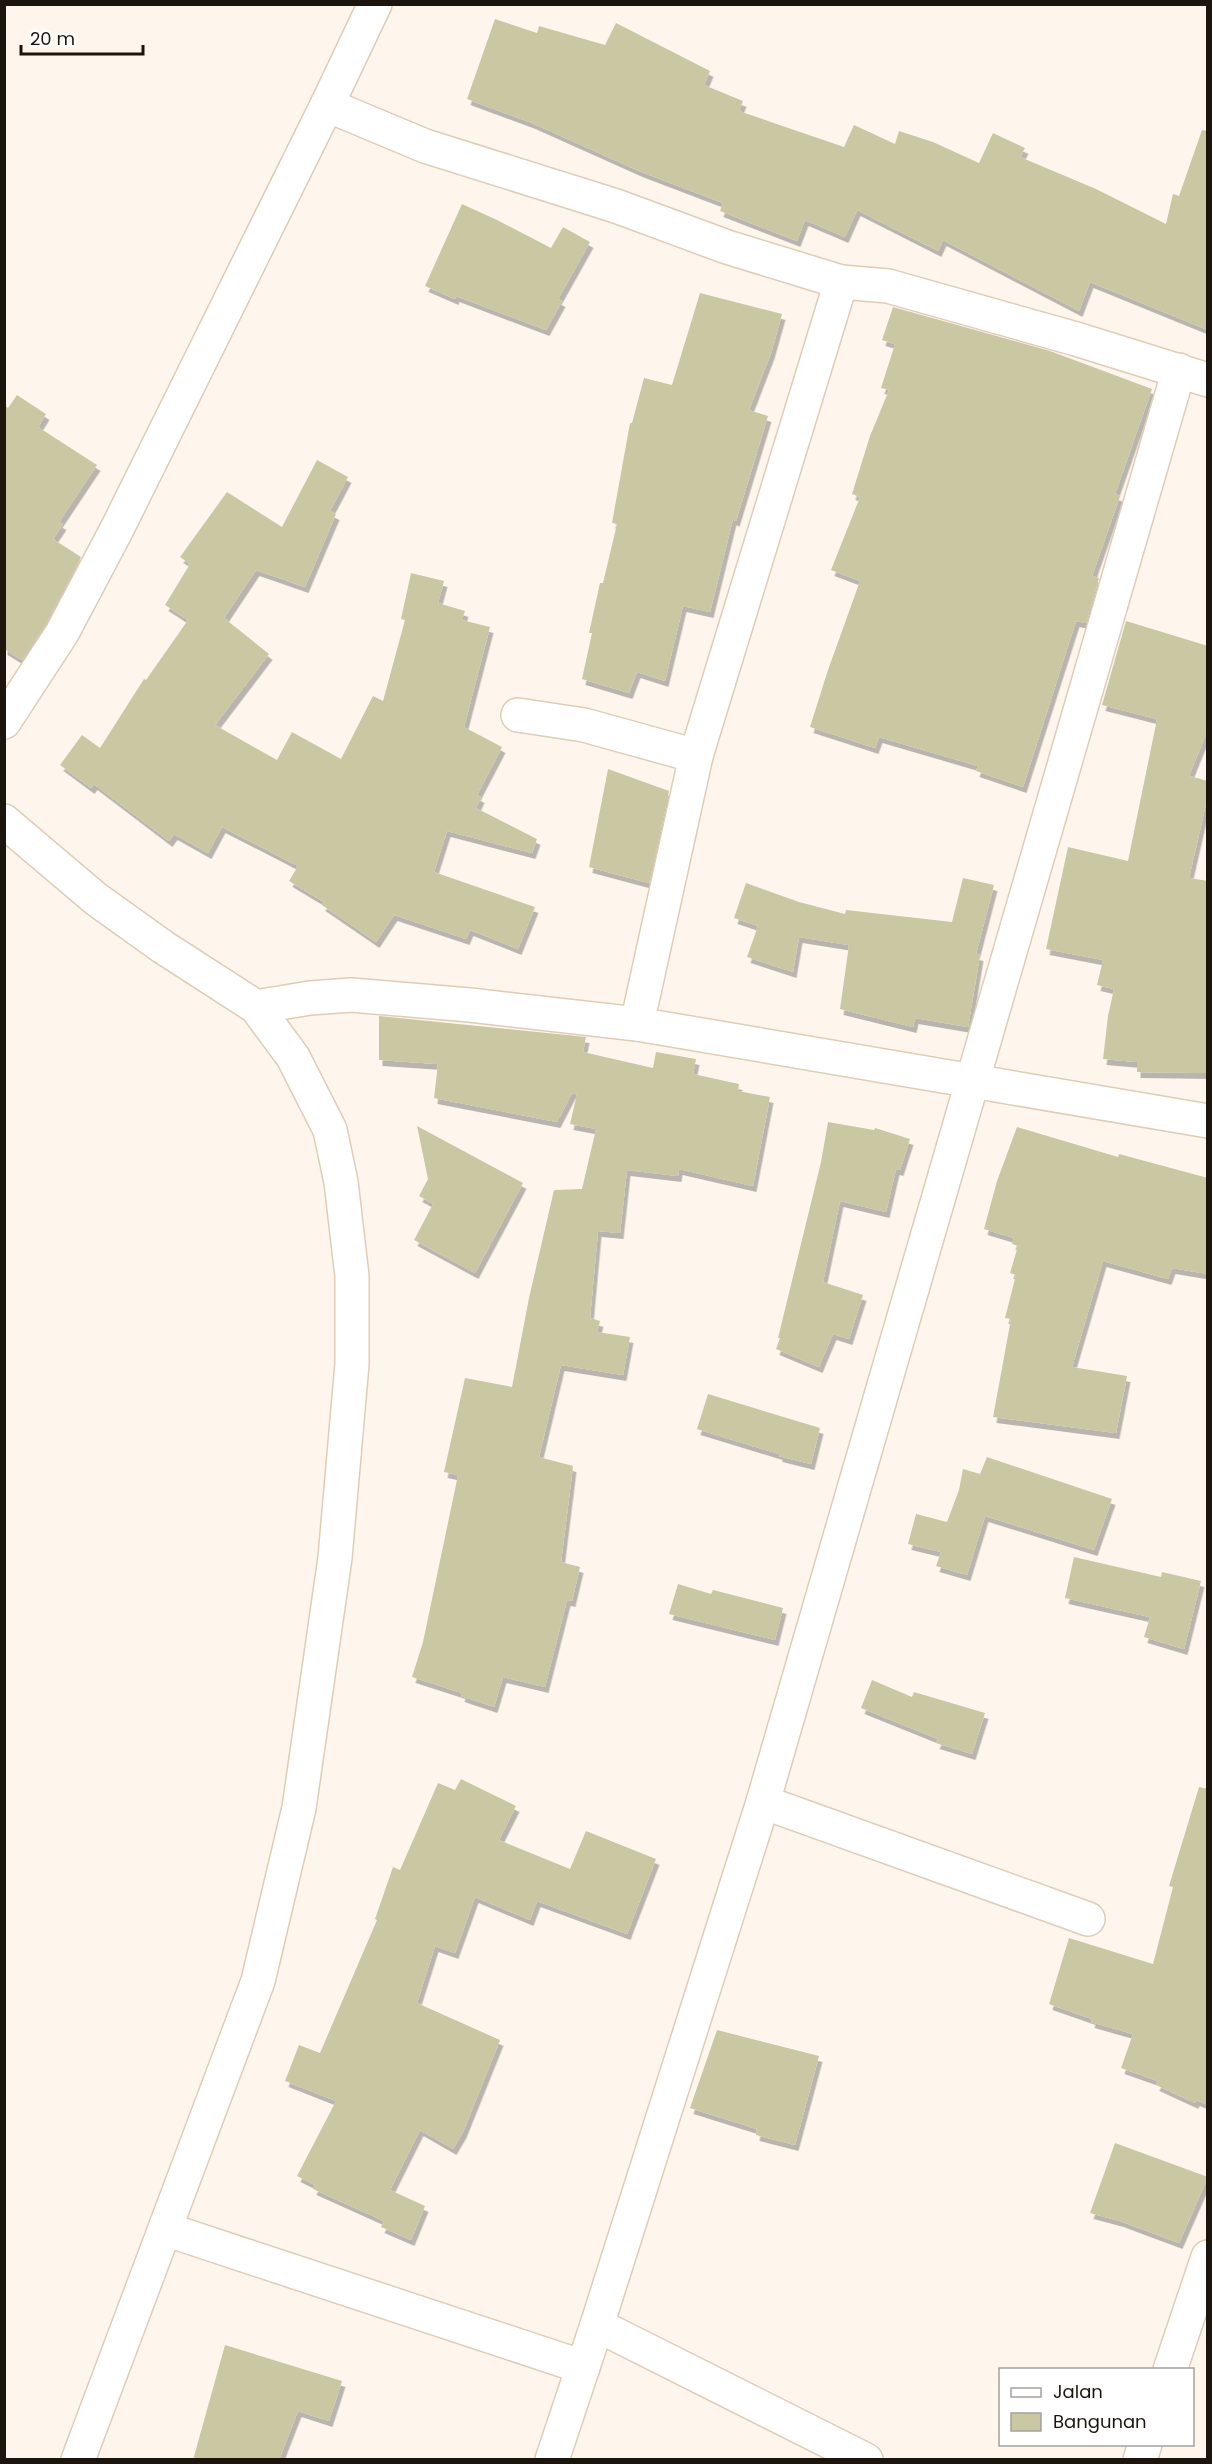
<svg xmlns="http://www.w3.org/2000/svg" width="1212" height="2464" font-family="Poppins,sans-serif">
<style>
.building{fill:#cac7a3;filter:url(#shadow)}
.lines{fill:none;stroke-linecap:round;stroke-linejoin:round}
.minor-casing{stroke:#dfccb6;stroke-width:36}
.minor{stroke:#fff;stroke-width:33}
</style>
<defs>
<filter id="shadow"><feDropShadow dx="3.5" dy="6" stdDeviation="0" flood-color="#0004"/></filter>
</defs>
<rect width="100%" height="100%" fill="#fef6ed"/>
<!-- building -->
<g class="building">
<polygon points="495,19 537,33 539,26 605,45 616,23 710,71 704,85 743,101 739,111 844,147 854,125 895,144 899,131 933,142 979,163 993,133 1025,148 1020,157 1096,189 1166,224 1173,194 1179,196 1202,130 1208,131 1208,330 1090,282 1079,311 943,240 938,251 857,210 845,237 805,220 797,241 720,211 723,203 639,171 532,123 467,99"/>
<polygon points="462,204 497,220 551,248 563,227 590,242 558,299 562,301 546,330 456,296 455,299 425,286"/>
<polygon points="700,293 782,314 771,353 749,410 768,416 736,521 733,519 710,612 683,606 665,681 637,672 629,693 582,679 592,633 589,633 600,583 603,583 617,524 612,523 630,423 632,423 644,378 672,385"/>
<polygon points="893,307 1050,351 1152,389 1115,494 1120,496 1092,576 1099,578 1086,623 1076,621 1023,787 976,771 978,766 879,737 875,748 810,727 828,670 860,581 831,570 860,497 852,494 870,436 889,390 881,388 895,344 882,340"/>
<polygon points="17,395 46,414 38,427 97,465 59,522 63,524 53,539 81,557 46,623 22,660 4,649 4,405 8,408"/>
<polygon points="317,460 348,477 330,511 336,514 305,587 256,570 224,618 269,654 215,725 277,760 292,732 341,759 373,696 383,701 405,620 401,619 411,573 444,581 438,603 465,611 462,620 490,627 464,727 502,747 477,795 481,797 476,808 537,839 532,853 447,831 434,872 535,907 518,949 470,930 466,939 394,915 376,942 322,905 324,902 289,881 298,866 222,827 208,853 174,834 169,841 94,784 91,788 60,765 82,735 100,748 144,679 146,680 188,620 165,605 190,564 180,557 227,492 282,527"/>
<polygon points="1126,621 1208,646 1208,729 1189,776 1208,781 1208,795 1189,878 1208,881 1208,1073 1137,1072 1137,1062 1103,1059 1108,1016 1114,989 1097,985 1103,960 1046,949 1068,847 1128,861 1157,719 1102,705"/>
<polygon points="608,769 669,791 649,883 589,867"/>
<polygon points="963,878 994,885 976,954 980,955 968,1027 915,1018 913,1027 840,1009 849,945 799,937 793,972 747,957 758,926 734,918 746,883 799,902 845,914 846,910 952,922"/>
<polygon points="379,1016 586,1037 583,1052 653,1068 656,1052 696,1059 693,1074 739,1084 738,1091 770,1097 753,1186 679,1169 678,1176 627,1170 620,1233 598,1231 590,1318 600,1321 597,1332 630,1337 623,1375 561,1365 539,1457 573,1466 561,1562 580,1567 572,1601 567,1600 545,1687 503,1677 494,1707 461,1696 462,1693 412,1677 423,1642 458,1475 444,1472 465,1378 512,1387 529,1298 554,1190 582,1189 596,1129 570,1124 577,1094 572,1093 557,1122 434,1098 438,1064 379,1060"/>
<polygon points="828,1122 874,1130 875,1128 910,1139 900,1170 896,1169 886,1212 840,1201 823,1282 863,1295 849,1339 833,1334 819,1367 776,1349 780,1338 778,1338 821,1162"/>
<polygon points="417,1126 523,1183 475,1273 414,1240 433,1204 419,1196 428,1179"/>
<polygon points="1017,1127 1118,1157 1119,1154 1208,1178 1208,1274 1172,1268 1168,1279 1103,1261 1072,1367 1127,1376 1116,1433 993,1417 1011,1319 1005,1318 1016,1275 1010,1273 1018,1246 1012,1244 1014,1238 984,1229 997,1181"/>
<polygon points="708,1394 820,1428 811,1464 779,1456 779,1454 697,1429"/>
<polygon points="987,1457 1112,1499 1094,1550 985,1516 967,1575 936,1566 941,1552 908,1544 916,1514 947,1522 959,1490 963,1469 980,1474"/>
<polygon points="1074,1557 1161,1577 1162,1572 1201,1581 1184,1649 1144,1637 1150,1617 1065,1598"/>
<polygon points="678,1584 711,1594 713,1590 783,1608 775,1640 669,1614"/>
<polygon points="872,1680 912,1697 914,1692 985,1713 972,1754 936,1743 938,1739 861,1708"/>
<polygon points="461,1779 516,1806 499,1840 570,1869 586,1831 656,1859 627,1934 537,1901 530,1920 475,1897 455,1953 435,1946 417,2003 500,2040 463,2132 453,2149 420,2130 390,2190 425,2206 411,2240 381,2227 384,2221 313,2189 315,2185 297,2176 336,2101 285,2081 299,2045 320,2053 377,1920 375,1919 393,1867 400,1870 438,1783 455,1790"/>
<polygon points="1199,1787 1208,1789 1208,2105 1196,2100 1195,2103 1156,2085 1158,2081 1121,2068 1133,2034 1091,2022 1092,2019 1049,2004 1069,1938 1153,1964 1173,1887 1169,1886"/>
<polygon points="717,2030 819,2056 795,2145 756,2135 757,2129 690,2108"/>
<polygon points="1115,2143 1208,2177 1179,2243 1120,2221 1090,2213"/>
<polygon points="225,2345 342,2381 329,2421 298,2411 279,2460 193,2460"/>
</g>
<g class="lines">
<!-- minor casing -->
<g class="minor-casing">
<g id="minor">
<polyline points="327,105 375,4"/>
<polyline points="518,715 584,725 696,756"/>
<polyline points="4,722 62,633 117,529 327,105 425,146 616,206 727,247 841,282 888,286 1076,339 1208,380"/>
<polyline points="4,821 96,899 163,947 256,1007 293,1057 330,1130 341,1182 352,1276 352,1364 335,1558 299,1808 258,1981 78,2460"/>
<polyline points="256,1007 310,998 351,995 470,1005 637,1024 1208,1121"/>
<polyline points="637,1024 696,756 841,282"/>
<polyline points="763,1802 1088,1919"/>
<polyline points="165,2229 583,2367"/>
<polyline points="597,2325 866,2460"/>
<polyline points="1170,2370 1208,2257"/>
<polyline points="552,2460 597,2325 763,1802 1179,370"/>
<polyline points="1140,2460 1145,2444"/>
</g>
</g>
<!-- minor -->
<use href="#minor" class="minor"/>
</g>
<!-- border -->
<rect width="1212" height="2464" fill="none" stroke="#1b150d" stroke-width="12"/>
<!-- legend -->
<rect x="999" y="2368" width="195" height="78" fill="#ffffff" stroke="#a4a19e" stroke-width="1.5"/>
<rect x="1011" y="2388" width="30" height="9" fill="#ffffff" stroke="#a4a19e" stroke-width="1.5"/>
<text x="1053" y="2398" font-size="18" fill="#1b150d">Jalan</text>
<rect x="1011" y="2413" width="30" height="18" fill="#cac7a3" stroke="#a4a19e" stroke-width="1.5"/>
<text x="1053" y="2428" font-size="18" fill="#1b150d">Bangunan</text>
<!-- scale -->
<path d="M21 45v9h122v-9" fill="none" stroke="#1b150d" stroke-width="3"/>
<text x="30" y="45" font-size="18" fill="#1b150d" stroke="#ffffff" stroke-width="4.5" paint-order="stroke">20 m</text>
</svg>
